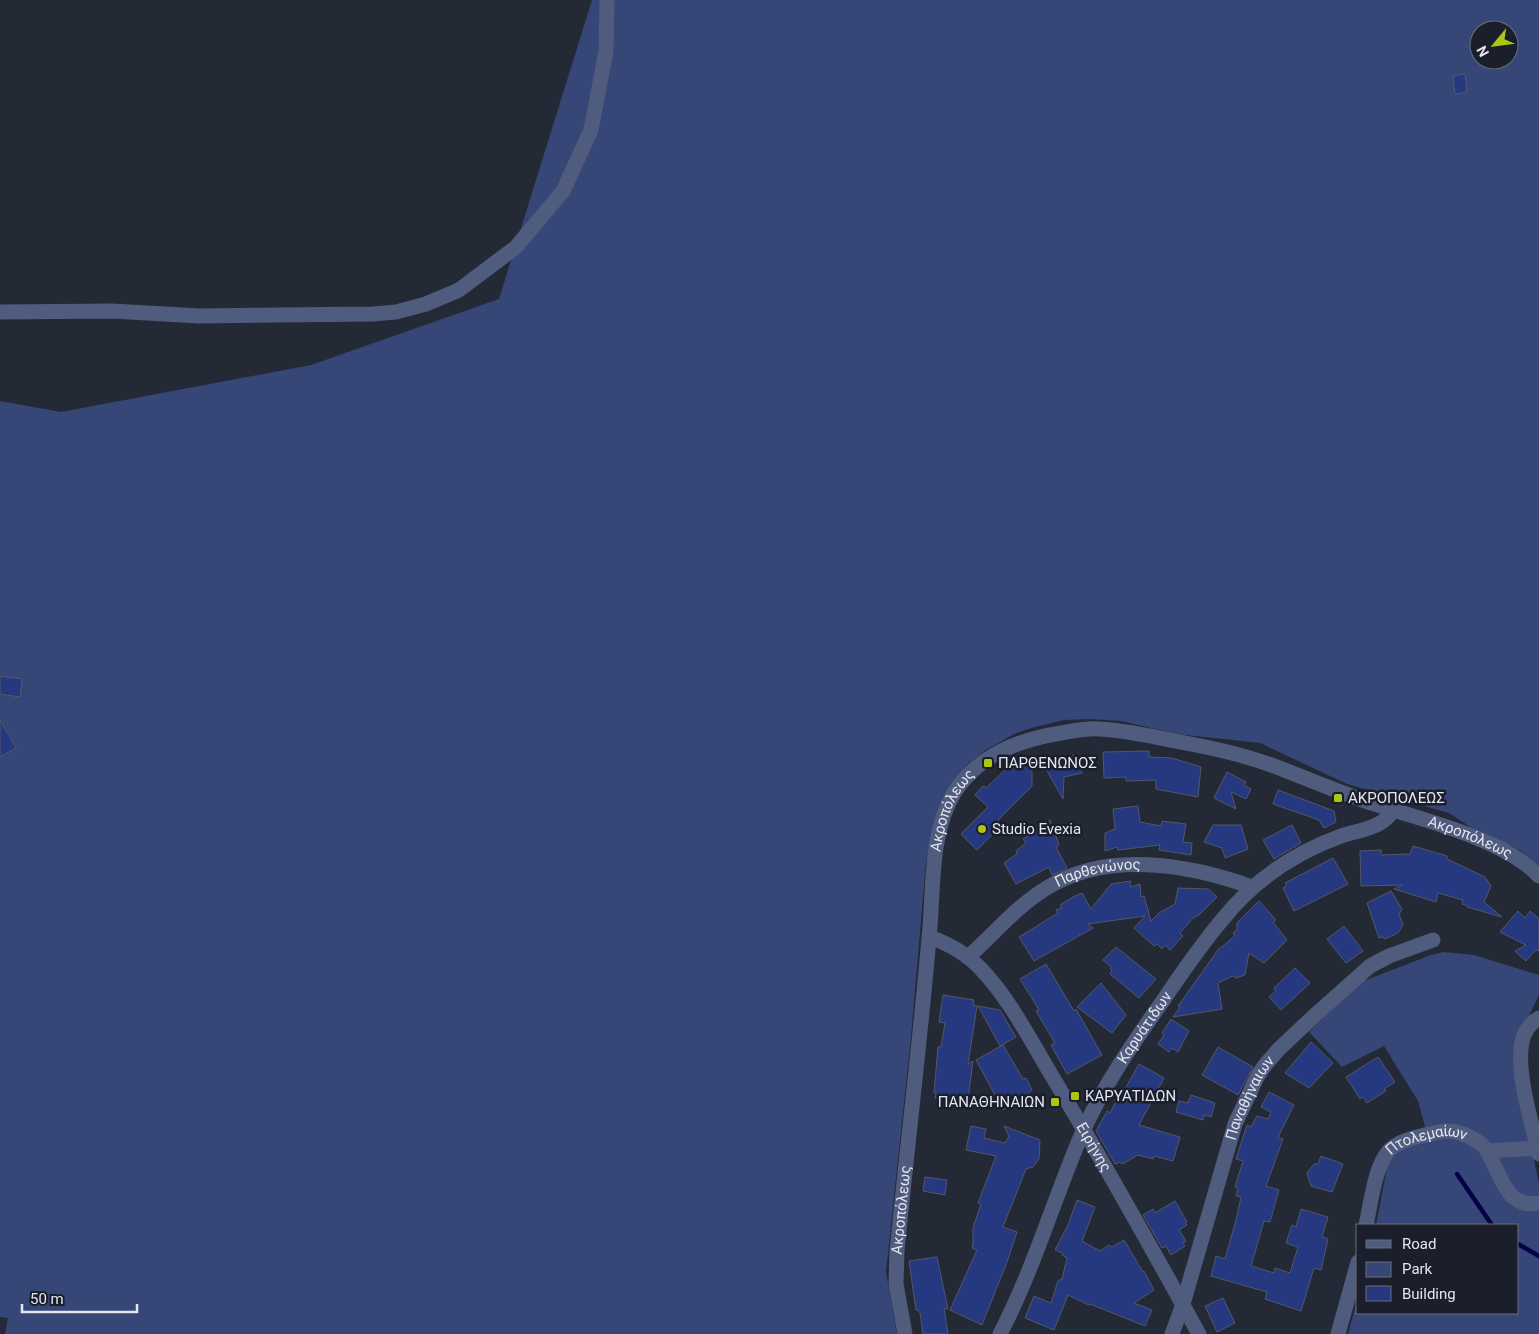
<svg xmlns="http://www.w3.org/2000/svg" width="1539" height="1334" font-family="Roboto,sans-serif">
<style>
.green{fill:#364677;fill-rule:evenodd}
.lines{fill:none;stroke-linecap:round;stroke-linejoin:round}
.stream{stroke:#050048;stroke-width:4.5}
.building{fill:#253880;stroke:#525866}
.street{stroke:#505c7d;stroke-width:15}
.poi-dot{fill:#acc611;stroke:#1b1f2c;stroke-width:2}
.labels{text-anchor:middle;stroke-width:5;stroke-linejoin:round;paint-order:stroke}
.poi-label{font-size:15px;fill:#e3e6ef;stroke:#1b1f2c;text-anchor:start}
.street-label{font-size:15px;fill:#e3e6ef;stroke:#1b1f2c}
</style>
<rect width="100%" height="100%" fill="#242936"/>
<!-- green -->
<g class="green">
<path d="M592 0H1539V865L1519 850 1472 828 1449 813 1347 784 1260 743 1177 734 1121 721 1089 719 1064 720 1031 728 1014 734 984 751 968 764 955 780 932 835 926 862 911 1037 886 1272 897 1334H5L8 1318 0 1317V401L61 412 311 365 499 299ZM1479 30H1509V60H1479Z"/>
<path d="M1443 952 1474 955 1539 975V995L1518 1039 1533 1155 1539 1184V1334H1348L1358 1298V1313H1518V1225H1376L1387 1168C1396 1147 1409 1146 1429 1141L1418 1101 1384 1046 1342 1067 1309 1032 1362 979 1366 980 1431 955Z"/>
</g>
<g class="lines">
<!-- stream -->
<g class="stream">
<polyline points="1457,1174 1492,1225"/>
<polyline points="1518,1244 1539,1256"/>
</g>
</g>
<!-- building -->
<g class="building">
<polygon points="1465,74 1467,92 1455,94 1453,76"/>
<polygon points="0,676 22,679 20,697 0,694"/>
<polygon points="0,720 16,748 0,757"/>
<polygon points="1149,751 1149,757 1172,758 1201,767 1198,797 1156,789 1156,780 1126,781 1126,777 1104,778 1103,752"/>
<polygon points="1074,755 1074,759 1079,758 1082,773 1064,777 1063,799 1042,762"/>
<polygon points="1017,762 1032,766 1032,786 998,820 1002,824 977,850 961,834 988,807 975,795 983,786 986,788 1004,771"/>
<polygon points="1227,772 1246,782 1244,785 1251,789 1246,799 1231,792 1236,809 1214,798"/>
<polygon points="1278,790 1334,811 1336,822 1324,828 1319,820 1273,804"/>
<polygon points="1138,806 1140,822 1161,826 1162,821 1186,824 1183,842 1192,843 1191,855 1159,850 1160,845 1118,850 1117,847 1105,851 1105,833 1115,829 1113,809"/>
<polygon points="1050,820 1059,845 1056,847 1067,868 1052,875 1049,867 1016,884 1004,863 1017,854 1016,851 1026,843 1023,839"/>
<polygon points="1213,825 1241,825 1248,849 1225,858 1222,848 1204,842"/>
<polygon points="1292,825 1301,843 1274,859 1263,840"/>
<polygon points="1413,846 1447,856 1447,859 1485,877 1491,886 1484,902 1502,917 1467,907 1468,906 1462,904 1463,900 1438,893 1436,902 1394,889 1402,885 1361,886 1360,851 1381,850 1381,855 1410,854"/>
<polygon points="1333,858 1348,884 1294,911 1283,888 1287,885 1285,883"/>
<polygon points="1131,881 1130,887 1140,884 1141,897 1144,896 1151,921 1159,913 1175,904 1178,888 1208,889 1217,897 1199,915 1193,918 1180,933 1183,936 1170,950 1165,945 1162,949 1157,944 1154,946 1134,928 1145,916 1088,924 1093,928 1034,961 1019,937 1058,913 1056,910 1062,908 1060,905 1073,897 1082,893 1091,909 1111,884"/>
<polygon points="1391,891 1402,909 1399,914 1403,925 1398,933 1385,939 1383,937 1379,938 1367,903"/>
<polygon points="1259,901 1276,920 1273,922 1287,940 1264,963 1249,953 1245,975 1236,978 1233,976 1218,983 1222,1009 1173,1017 1180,1007 1178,1006 1218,950 1235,936 1233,933 1237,930 1237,923"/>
<polygon points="1518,911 1525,918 1530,911 1539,919 1539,951 1536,950 1526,961 1515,951 1526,945 1500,932"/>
<polygon points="1344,926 1363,951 1346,963 1327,939"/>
<polygon points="1116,947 1156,979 1139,998 1110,974 1112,971 1110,969 1111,967 1103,960"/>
<polygon points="1046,964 1074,1011 1076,1009 1102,1055 1067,1074 1051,1045 1055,1043 1036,1011 1039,1010 1020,979"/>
<polygon points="1295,968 1310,983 1281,1010 1269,997 1276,991 1274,988"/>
<polygon points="1101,983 1126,1015 1112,1033 1077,1007"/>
<polygon points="943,995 974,1000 973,1005 977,1006 968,1064 973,1061 968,1100 953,1098 952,1107 938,1105 939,1099 935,1098 936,1094 934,1093 938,1047 941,1047 945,1023 939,1022"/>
<polygon points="978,1006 1000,1010 1016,1037 1000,1046"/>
<polygon points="1171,1019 1189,1031 1178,1052 1172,1048 1169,1052 1158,1044 1164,1035 1162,1033"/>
<polygon points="1311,1042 1333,1063 1309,1088 1285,1073"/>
<polygon points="1003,1045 1023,1079 1026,1078 1032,1090 1029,1092 1031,1095 1003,1110 976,1060"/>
<polygon points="1218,1047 1253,1067 1238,1095 1202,1075"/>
<polygon points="1378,1057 1395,1082 1384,1089 1386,1091 1367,1103 1363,1097 1360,1099 1346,1077"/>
<polygon points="1139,1064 1164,1078 1139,1125 1180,1137 1173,1161 1154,1156 1153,1159 1138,1155 1122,1164 1120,1162 1115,1164 1096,1131 1107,1111 1110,1113 1122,1090 1124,1091"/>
<polygon points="1269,1092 1294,1105 1278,1137 1283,1139 1266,1186 1279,1190 1270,1222 1264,1221 1251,1266 1274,1273 1275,1268 1290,1273 1298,1247 1286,1243 1292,1225 1296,1227 1301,1209 1328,1217 1322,1237 1328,1239 1321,1270 1314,1268 1301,1311 1265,1299 1267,1292 1211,1276 1216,1256 1225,1259 1236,1220 1241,1197 1236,1196 1238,1188 1235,1187 1243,1161 1236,1159 1243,1137 1247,1125 1251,1127 1257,1116 1268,1119 1271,1112 1261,1107"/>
<polygon points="1191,1095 1215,1103 1211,1117 1204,1115 1203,1120 1176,1112 1179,1101 1188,1103"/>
<polygon points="971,1126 986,1129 984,1138 1005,1143 1009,1136 1004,1126 1040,1140 1039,1159 1033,1167 1026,1169 1003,1227 1017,1232 1007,1262 982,1325 950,1310 977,1250 972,1248 973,1243 973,1228 981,1204 978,1203 996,1156 966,1150"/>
<polygon points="1321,1156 1343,1164 1332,1192 1311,1186 1307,1173 1314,1164 1318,1164"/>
<polygon points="925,1177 947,1180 945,1195 923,1191"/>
<polygon points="1077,1200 1095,1207 1082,1241 1100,1251 1109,1245 1112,1247 1124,1240 1143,1272 1144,1271 1154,1290 1134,1303 1152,1310 1145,1326 1090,1304 1089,1305 1068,1295 1054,1330 1025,1318 1034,1296 1051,1303 1058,1281 1062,1279 1067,1258 1062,1255 1063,1253 1055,1250 1068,1225"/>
<polygon points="1175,1201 1187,1222 1185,1223 1187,1225 1179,1230 1186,1241 1183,1243 1185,1246 1171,1255 1166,1246 1162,1248 1143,1215 1153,1209 1155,1213"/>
<polygon points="937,1257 948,1309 944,1308 948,1334 923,1334 920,1313 918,1310 916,1310 909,1261"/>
<polygon points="1223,1298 1235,1323 1217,1332 1205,1306"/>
</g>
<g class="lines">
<!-- street -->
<g class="street">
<polyline points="0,312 112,311 199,316 373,314 396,312 426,304 459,290 516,247 563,191 591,130 606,51 607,0"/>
<path id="s1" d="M930 937C949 944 966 953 981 969 1009 998 1031 1041 1052 1076 1103 1161 1151 1247 1199 1334"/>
<path id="s2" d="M968 957C993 935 1016 907 1045 889 1106 850 1188 864 1252 887"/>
<path d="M1539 1018C1532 1022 1527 1028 1524 1035 1513 1065 1532 1123 1539 1154"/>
<polyline points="1487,1151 1538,1148"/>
<path id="s3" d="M1366 1225C1371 1204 1375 1160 1393 1147 1401 1141 1412 1138 1421 1136 1430 1134 1439 1131 1448 1131 1459 1131 1478 1139 1485 1148 1500 1169 1504 1210 1539 1203"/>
<path id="s4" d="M905 1334 896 1284 897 1251C907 1147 920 1043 929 938 934 893 929 834 954 793 978 755 1018 740 1061 733 1073 731 1086 728 1099 729 1124 730 1150 736 1175 741 1213 748 1251 756 1287 771 1315 782 1344 794 1374 804 1423 820 1504 839 1539 876"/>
<path id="s5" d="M1000 1334C1034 1269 1054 1198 1083 1131 1104 1085 1133 1043 1162 1002 1181 974 1200 946 1222 920 1253 881 1294 853 1341 836 1359 830 1384 828 1393 810"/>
<path id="s6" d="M1172 1334 1183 1304 1235 1124 1257 1077 1265 1065 1279 1049 1314 1016 1370 966 1389 956 1433 940"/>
<polyline points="1338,1334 1358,1262"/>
</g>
</g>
<!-- markers -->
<g class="poi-dot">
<rect x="983" y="758" width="10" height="10" rx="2.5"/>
<rect x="1333" y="793" width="10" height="10" rx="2.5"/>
<circle cx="982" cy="829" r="5"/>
<rect x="1070" y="1091" width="10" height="10" rx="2.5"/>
<rect x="1050" y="1097" width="10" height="10" rx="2.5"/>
</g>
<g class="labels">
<!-- poi labels -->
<g class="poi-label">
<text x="998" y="768">ΠΑΡΘΕΝΩΝΟΣ</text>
<text x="1348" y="803">ΑΚΡΟΠΟΛΕΩΣ</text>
<text x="992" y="834">Studio Evexia</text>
<text x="1085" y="1101">ΚΑΡΥΑΤΙΔΩΝ</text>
<text x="1045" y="1107" text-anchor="end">ΠΑΝΑΘΗΝΑΙΩΝ</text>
</g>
<!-- street labels -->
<g class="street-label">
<text dy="5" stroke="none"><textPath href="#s4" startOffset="530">Ακροπόλεως</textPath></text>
<text dy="5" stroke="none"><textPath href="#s4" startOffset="1100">Ακροπόλεως</textPath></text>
<text dy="5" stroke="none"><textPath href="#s2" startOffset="159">Παρθενώνος</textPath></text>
<text dy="5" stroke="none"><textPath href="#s5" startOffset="340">Καρυάτιδων</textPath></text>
<text dy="5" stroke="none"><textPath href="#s6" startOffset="249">Παναθήναιων</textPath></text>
<text dy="5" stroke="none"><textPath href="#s1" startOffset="272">Ειρήνης</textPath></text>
<text dy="5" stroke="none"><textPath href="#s3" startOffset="119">Πτολεμαίων</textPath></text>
<text dy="5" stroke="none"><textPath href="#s4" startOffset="125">Ακροπόλεως</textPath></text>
</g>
</g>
<!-- legend -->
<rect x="1356" y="1224" width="162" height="90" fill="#1b1f2c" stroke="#6b6f7a"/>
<rect x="1366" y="1240" width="25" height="8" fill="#505c7d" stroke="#6b6f7a"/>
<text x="1402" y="1249" font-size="15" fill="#e3e6ef">Road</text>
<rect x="1366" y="1262" width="25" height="15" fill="#364677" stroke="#6b6f7a"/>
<text x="1402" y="1274" font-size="15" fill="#e3e6ef">Park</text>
<rect x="1366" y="1286" width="25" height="15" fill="#253880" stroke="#6b6f7a"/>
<text x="1402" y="1299" font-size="15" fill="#e3e6ef">Building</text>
<!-- north arrow -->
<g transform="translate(1494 45) rotate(241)"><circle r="24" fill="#1b1f2c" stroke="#6b6f7a"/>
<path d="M0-4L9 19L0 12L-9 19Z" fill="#acc611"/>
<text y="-8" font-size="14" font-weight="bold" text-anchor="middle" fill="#e3e6ef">N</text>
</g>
<!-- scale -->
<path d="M22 1304v8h115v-8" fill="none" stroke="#e3e6ef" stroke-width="2.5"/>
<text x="30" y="1304" font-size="15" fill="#e3e6ef" stroke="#1b1f2c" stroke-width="4" paint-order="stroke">50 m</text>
</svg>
